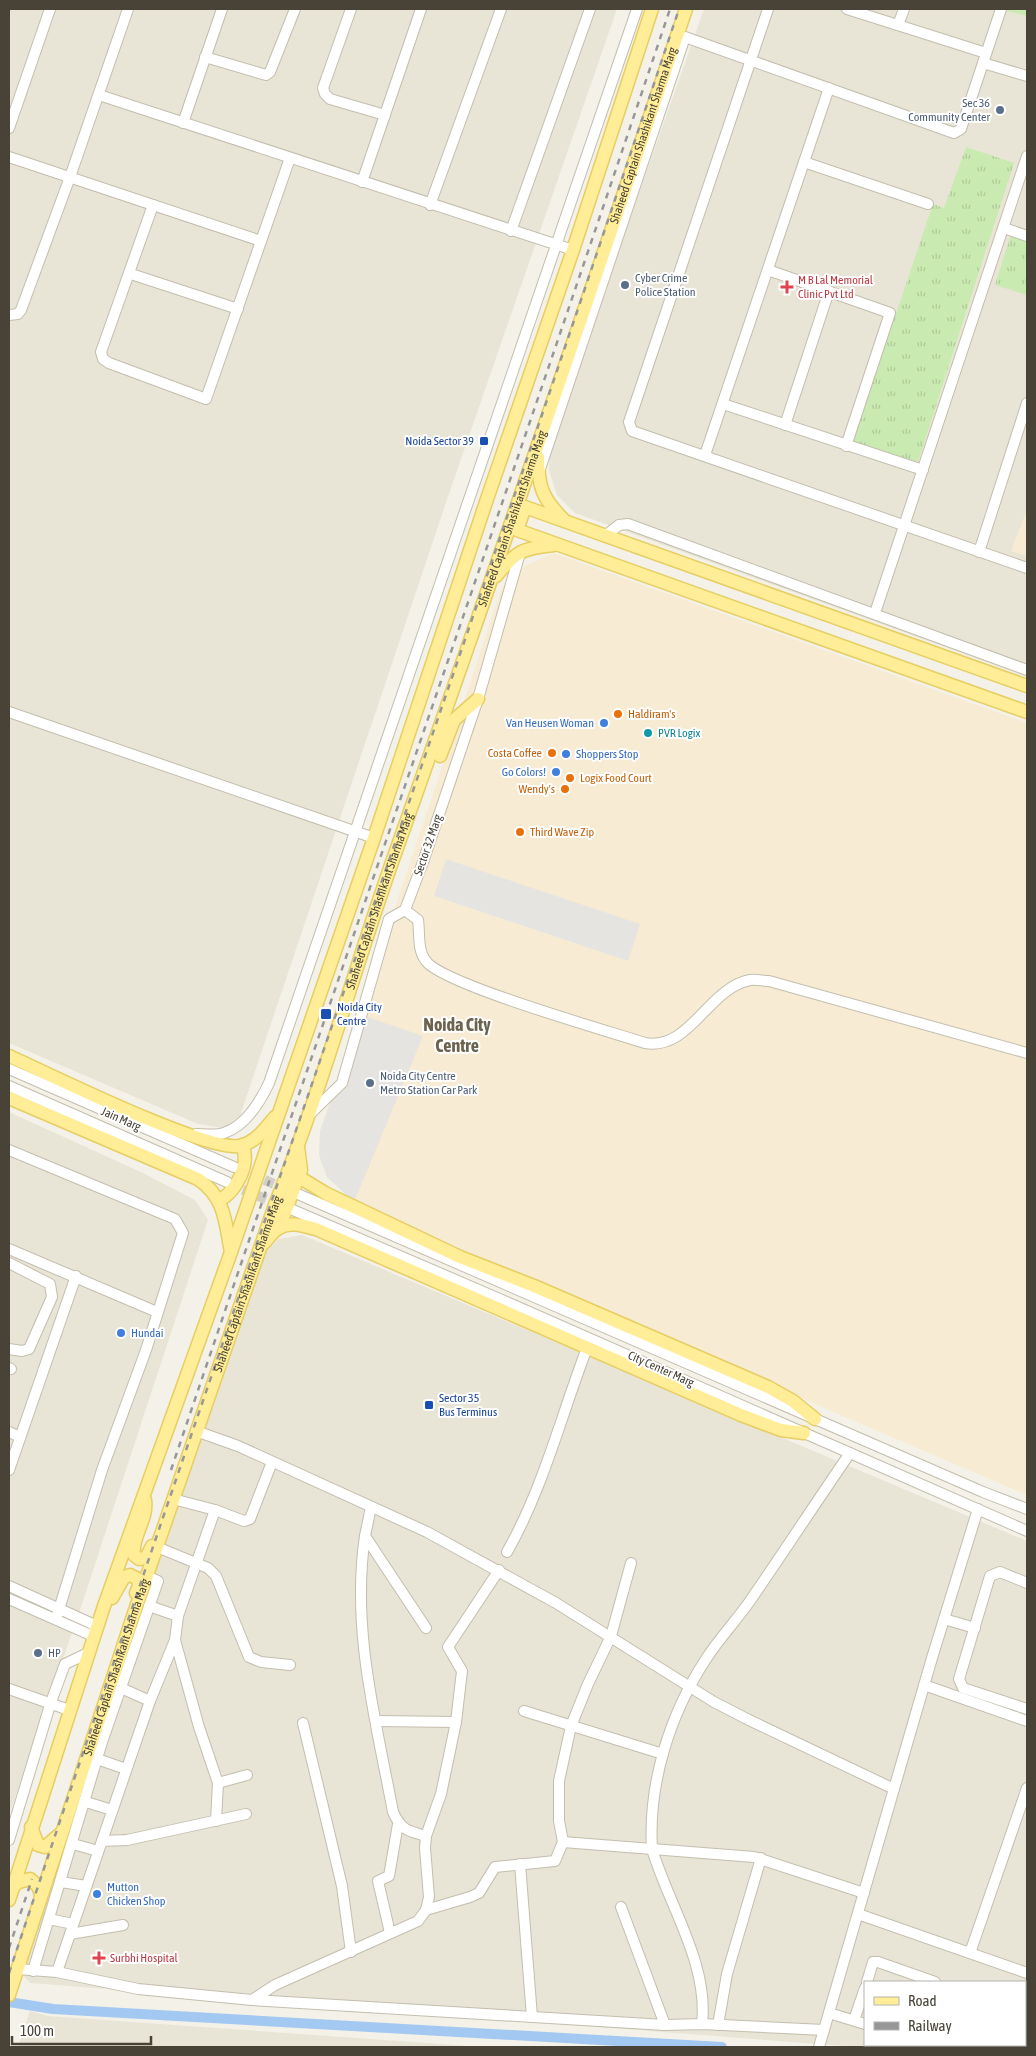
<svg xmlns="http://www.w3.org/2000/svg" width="1036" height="2056" font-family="'Asap Condensed',sans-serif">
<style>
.residential{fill:#e9e5d6;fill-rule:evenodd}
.commercial{fill:#f7ecd3}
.grass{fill:url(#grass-tufts)}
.parking{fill:#e6e4e0}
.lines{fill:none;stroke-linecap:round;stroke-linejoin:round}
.canal{stroke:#a3c9f3;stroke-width:10}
.minor-tunnel{stroke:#d2cfc4;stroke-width:10;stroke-dasharray:10 5;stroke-linecap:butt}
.minor-casing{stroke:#c3bead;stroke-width:12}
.major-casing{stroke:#e7ce63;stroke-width:15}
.minor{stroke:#fff;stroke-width:10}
.major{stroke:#ffed97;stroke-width:12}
.rail{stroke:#979797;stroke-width:2.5;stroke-dasharray:6 6;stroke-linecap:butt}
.service-dot{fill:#5c6f8a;stroke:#fff;stroke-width:2}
.health-dot{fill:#e0444e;stroke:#fff;stroke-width:2}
.transit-dot{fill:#1a4fb4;stroke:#fff;stroke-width:2}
.food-dot{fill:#e8710a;stroke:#fff;stroke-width:2}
.shop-dot{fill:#3f7fe0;stroke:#fff;stroke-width:2}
.culture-dot{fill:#0f9aa8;stroke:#fff;stroke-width:2}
.labels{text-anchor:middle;stroke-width:4;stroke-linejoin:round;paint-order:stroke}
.service-label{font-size:12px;fill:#4e5e75;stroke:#fff;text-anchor:start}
.street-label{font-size:12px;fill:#484336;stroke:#fff}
.health-label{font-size:12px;fill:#be3a42;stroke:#fff;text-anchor:start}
.transit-label{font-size:12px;fill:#164399;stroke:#fff;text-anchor:start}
.food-label{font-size:12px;fill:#c56008;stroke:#fff;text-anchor:start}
.shop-label{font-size:12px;fill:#366cbe;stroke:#fff;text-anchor:start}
.culture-label{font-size:12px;fill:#0d838f;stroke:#fff;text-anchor:start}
.district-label{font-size:18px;font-weight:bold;fill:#6b634d;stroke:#fff}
</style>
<defs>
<pattern id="grass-tufts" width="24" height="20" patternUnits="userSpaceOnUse" patternTransform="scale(1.25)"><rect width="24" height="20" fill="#c9eab0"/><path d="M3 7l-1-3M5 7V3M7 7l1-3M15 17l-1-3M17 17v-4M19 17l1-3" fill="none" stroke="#aeca98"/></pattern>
</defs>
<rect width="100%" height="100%" fill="#f4f2e8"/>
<!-- residential -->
<g class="residential">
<polygon points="9,9 617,9 452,485 240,1116 224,1128 198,1124 9,1043"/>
<polygon points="704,9 1027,9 1027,677 575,513 557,495 549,471 550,444"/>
<polygon points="9,1112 143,1173 195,1200 208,1220 80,1610 9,1815"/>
<path d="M302 1235 1027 1541V2047H856L30 1983 13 1963 262 1255 279 1239ZM865 1982H1025V2045H865Z"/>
<polygon points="30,2011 48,2016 483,2047 18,2047"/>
</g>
<!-- commercial -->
<g class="commercial">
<polygon points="1026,513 1027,513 1027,556 1011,551"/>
<polygon points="554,553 1027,723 1027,1495 717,1362 352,1200 327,1177 319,1155 320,1131 502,587 524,566"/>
</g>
<!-- grass -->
<g class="grass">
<polygon points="1008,9 1027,9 1027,16 1007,11"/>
<polygon points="966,147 1014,163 918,462 853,441 933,204 944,208"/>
<polygon points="1012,231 1027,237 1027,295 995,285"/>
</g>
<!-- parking -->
<g class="parking">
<polygon points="446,859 640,924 628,961 434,896"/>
<polygon points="362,1015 423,1036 355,1200 352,1200 327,1177 319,1155 320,1131"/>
</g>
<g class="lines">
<!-- canal -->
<polyline class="canal" points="9,2002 53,2009 722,2047"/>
<!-- minor-tunnel -->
<g class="minor-tunnel">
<polyline points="237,1168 288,1190"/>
<polyline points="229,1184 283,1206"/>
</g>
<!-- minor casing -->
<g class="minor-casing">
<g id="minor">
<polyline points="351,9 323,88 325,94 330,99 385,115"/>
<polyline points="768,9 629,422 632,431 1027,568"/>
<polyline points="847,9 986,53"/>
<polyline points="898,25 904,9"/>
<polyline points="205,57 266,75 270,72 295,9"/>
<polyline points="983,63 1027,76"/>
<polyline points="99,95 573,250"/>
<polyline points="183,123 222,9"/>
<polyline points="9,128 50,9"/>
<polyline points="9,157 261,241"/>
<polyline points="804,162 928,204"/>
<polyline points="362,182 421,9"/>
<polyline points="153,205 101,352 103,359 109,363 206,399 290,158"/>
<polyline points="430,205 501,9"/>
<polyline points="1004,228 1027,236"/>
<polyline points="511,231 590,9"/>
<polyline points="768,270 890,313 846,446"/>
<polyline points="131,274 238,309"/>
<polyline points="9,315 18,314 21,310 70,177 128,9"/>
<polyline points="723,404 923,470"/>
<polyline points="785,425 829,291"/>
<polyline points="705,455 829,88"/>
<polyline points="540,469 685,37 954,133 961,129 1001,9"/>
<polyline points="605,536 619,525 628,524 1027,670"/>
<polyline points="979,552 1027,403"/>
<polyline points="875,613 1027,156"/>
<polyline points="9,712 374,838"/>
<path d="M405 910 418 920C420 933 417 950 426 961 442 984 608 1031 645 1043 690 1051 708 988 750 980 756 979 763 981 769 981L1027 1053"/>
<polyline points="9,1069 234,1167"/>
<polyline points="9,1086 227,1182"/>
<polyline points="308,1116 342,1083 389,919 405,910 423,862 478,699 520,553"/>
<path d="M196 1134C205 1134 215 1136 224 1133 245 1126 260 1102 269 1083L637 9"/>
<polyline points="9,1150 175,1219 183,1233 146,1350 102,1470 56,1619"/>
<polyline points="300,1195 983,1492 1027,1509"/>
<polyline points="293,1210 509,1303 1027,1531"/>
<polyline points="9,1249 157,1312"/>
<polyline points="9,1263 50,1284 52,1297 29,1349 22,1351 9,1349"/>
<polyline points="9,1368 11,1369"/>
<polyline points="196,1431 238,1446 427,1532 556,1603 714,1702 749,1720 894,1789"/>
<polyline points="9,1432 20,1437"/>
<polyline points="9,1470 76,1276"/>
<polyline points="371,1507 365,1536 426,1628"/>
<polyline points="215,1510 244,1521 250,1519 272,1462"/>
<path d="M365 1536C351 1629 376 1721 393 1812 401 1830 408 1831 426 1836"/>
<polyline points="157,1547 208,1568 216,1576 249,1657 261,1662 290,1665"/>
<path d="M507 1552C543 1489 561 1416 587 1348"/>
<polyline points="1027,1583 1000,1572 990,1576 959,1679 963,1688 1027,1709"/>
<polyline points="9,1586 97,1626"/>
<polyline points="9,1599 93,1636"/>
<polyline points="149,1606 178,1616"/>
<polyline points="944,1619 975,1628"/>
<polyline points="175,1640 199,1727 218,1783 216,1821"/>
<polyline points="924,1685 1027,1721"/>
<polyline points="121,1688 150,1701"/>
<polyline points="9,1689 69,1710"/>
<polyline points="524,1711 663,1754"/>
<polyline points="376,1721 456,1722"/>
<polyline points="303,1723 342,1886 351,1952"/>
<polyline points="97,1759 126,1769"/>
<polyline points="218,1783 247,1775"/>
<polyline points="86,1802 112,1810"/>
<polyline points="9,1840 51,1702 65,1664 88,1653"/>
<polyline points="102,1841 127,1840 246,1814"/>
<polyline points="563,1842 754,1857 864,1893"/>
<polyline points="73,1844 98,1851"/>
<polyline points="520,1864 532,2017"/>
<polyline points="61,1882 86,1886"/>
<polyline points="621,1907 665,2025"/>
<polyline points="426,1910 470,1897 479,1893 495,1867 555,1861 563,1842 559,1821 559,1781 571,1726 588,1684 611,1636 631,1563"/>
<polyline points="858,1914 1027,1973"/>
<polyline points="49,1919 73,1924"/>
<polyline points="390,1933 378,1881 389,1876 398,1824"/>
<polyline points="70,1934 123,1925"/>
<polyline points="970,1953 1027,1788"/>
<polyline points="17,1969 57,1972 138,1989 252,2000 275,1985 418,1921 426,1910 429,1897 425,1848 426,1836 441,1794 456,1722 462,1671 448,1647 499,1570"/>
<polyline points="33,1971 102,1742 158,1581 147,1576"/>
<polyline points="57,1972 150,1701 175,1640 178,1616 215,1510 173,1499"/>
<polyline points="867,1982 873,1962 878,1962 935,1982"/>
<polyline points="252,2000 665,2025 702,2024 824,2030"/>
<polyline points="829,2013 865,2024"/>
<polyline points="1025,2013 1027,2014"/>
<polyline points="854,2020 865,1988"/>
<path d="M702 2024C709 1964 669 1906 652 1849 648 1783 670 1714 706 1659 720 1637 738 1619 752 1598 785 1550 817 1501 850 1453"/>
<polyline points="718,2025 727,1974 761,1858"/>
<polyline points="918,2045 924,2047"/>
<polyline points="819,2047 932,1658 978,1509"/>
<polyline points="997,2047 998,2045"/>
</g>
</g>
<!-- major casing -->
<g class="major-casing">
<g id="major">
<path d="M538 457C538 486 542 498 563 519"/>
<path d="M496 576C516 551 523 548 554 545"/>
<polyline points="1027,686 525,507 517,530 1027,712"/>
<polyline points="440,756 454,720 478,699"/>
<path d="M9 1056C49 1074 206 1152 240 1146 256 1142 265 1129 275 1117"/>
<path d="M9 1098 198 1179C226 1198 225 1223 231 1252"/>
<polyline points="299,1177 325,1193 460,1257 534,1286 768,1387 793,1401 815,1419"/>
<path d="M220 1200C236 1191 251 1164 242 1145"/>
<polyline points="279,1228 301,1170 298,1147"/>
<path d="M264 1243C269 1238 273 1231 279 1228 290 1221 304 1226 316 1229L741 1415 781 1430 804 1433"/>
<path d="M145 1500C148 1520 131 1537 134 1555L139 1559 146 1558 152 1546"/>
<polyline points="112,1598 124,1577 130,1575 138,1579 139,1586 136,1593"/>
<polyline points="31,1827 38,1845 45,1847 60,1834"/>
<polyline points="12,1887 19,1882 30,1879 38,1886 41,1894"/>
<polyline points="9,1900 104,1606 231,1252 374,838 487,499 573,250 652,9"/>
<path id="s1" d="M9 1995 134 1613 276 1202C323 1087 355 965 397 848 496 569 592 289 686 9"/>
</g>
</g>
<!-- minor -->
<use href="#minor" class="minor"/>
<!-- major -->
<use href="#major" class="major"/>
<!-- rail -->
<g class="rail">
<path d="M171 1470C336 982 506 497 670 9"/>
<polyline points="9,1948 32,1879"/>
<path d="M9 1973C228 1317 460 665 679 9"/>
</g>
</g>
<!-- markers -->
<g class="service-dot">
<circle cx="1000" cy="110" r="5"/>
<circle cx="625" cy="285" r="5"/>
<circle cx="370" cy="1083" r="5"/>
<circle cx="38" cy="1653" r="5"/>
</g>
<g class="health-dot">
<path d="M784.5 279.5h5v5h5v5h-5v5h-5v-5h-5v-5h5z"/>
<path d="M96.5 1950.5h5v5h5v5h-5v5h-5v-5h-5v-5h5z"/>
</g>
<g class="transit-dot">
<rect x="479" y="436" width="10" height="10" rx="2.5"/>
<rect x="320" y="1008" width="12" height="12" rx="2.5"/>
<rect x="424" y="1400" width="10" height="10" rx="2.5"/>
</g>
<g class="food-dot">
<circle cx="618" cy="714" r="5"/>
<circle cx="552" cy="753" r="5"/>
<circle cx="570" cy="778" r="5"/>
<circle cx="565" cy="789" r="5"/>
<circle cx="520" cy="832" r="5"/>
</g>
<g class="shop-dot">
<circle cx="604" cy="723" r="5"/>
<circle cx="566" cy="754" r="5"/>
<circle cx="556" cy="772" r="5"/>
<circle cx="121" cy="1333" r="5"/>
<circle cx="97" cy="1894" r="5"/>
</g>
<circle class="culture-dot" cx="648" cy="733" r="5"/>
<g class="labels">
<!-- service labels -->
<g class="service-label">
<text x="990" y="107" text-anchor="end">Sec 36<tspan x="990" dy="14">Community Center</tspan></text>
<text x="635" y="282">Cyber Crime<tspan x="635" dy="14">Police Station</tspan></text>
<text x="380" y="1080">Noida City Centre<tspan x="380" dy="14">Metro Station Car Park</tspan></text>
<text x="48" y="1657">HP</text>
</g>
<!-- street labels -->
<g class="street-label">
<text dy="4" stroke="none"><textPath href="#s1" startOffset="1965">Shaheed Captain Shashikant Sharma Marg</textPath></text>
<text dy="4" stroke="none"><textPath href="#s1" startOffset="1560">Shaheed Captain Shashikant Sharma Marg</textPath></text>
<text transform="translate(428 845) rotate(-71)" y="4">Sector 32 Marg</text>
<text dy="4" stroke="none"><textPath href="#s1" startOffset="1155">Shaheed Captain Shashikant Sharma Marg</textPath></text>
<text transform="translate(121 1119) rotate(24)" y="4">Jain Marg</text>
<text dy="4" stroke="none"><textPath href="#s1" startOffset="750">Shaheed Captain Shashikant Sharma Marg</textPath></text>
<text transform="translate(661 1369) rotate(24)" y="4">City Center Marg</text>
<text dy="4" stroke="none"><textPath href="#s1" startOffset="345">Shaheed Captain Shashikant Sharma Marg</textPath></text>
</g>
<!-- health labels -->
<g class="health-label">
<text x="798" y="284">M B Lal Memorial<tspan x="798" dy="14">Clinic Pvt Ltd</tspan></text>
<text x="110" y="1962">Surbhi Hospital</text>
</g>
<!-- transit labels -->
<g class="transit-label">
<text x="474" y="445" text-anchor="end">Noida Sector 39</text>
<text x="337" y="1011">Noida City<tspan x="337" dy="14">Centre</tspan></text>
<text x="439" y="1402">Sector 35<tspan x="439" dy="14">Bus Terminus</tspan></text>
</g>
<!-- food labels -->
<g class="food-label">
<text x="628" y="718">Haldiram's</text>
<text x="542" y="757" text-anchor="end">Costa Coffee</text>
<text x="580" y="782">Logix Food Court</text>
<text x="555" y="793" text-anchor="end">Wendy's</text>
<text x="530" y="836">Third Wave Zip</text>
</g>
<!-- shop labels -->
<g class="shop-label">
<text x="594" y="727" text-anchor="end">Van Heusen Woman</text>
<text x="576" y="758">Shoppers Stop</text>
<text x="546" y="776" text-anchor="end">Go Colors!</text>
<text x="131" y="1337">Hundai</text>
<text x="107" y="1891">Mutton<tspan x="107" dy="14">Chicken Shop</tspan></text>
</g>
<!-- culture labels -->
<g class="culture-label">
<text x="658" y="737">PVR Logix</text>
</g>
<!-- district labels -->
<g class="district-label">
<text x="457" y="1031">Noida City<tspan x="457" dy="21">Centre</tspan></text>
</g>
</g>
<!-- border -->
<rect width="1036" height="2056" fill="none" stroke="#484336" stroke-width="20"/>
<!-- legend -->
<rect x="864" y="1981" width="162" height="65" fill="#ffffff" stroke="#b6b4af"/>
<rect x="874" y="1997" width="25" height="8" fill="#ffed97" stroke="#b6b4af"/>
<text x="908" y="2006" font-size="15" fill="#484336">Road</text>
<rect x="874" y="2022" width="25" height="8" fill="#979797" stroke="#b6b4af"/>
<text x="908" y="2031" font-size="15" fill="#484336">Railway</text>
<!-- scale -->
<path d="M12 2036v8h139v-8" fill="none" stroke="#484336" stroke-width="2.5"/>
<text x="20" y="2036" font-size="15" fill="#484336" stroke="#ffffff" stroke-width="4" paint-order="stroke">100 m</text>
</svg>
